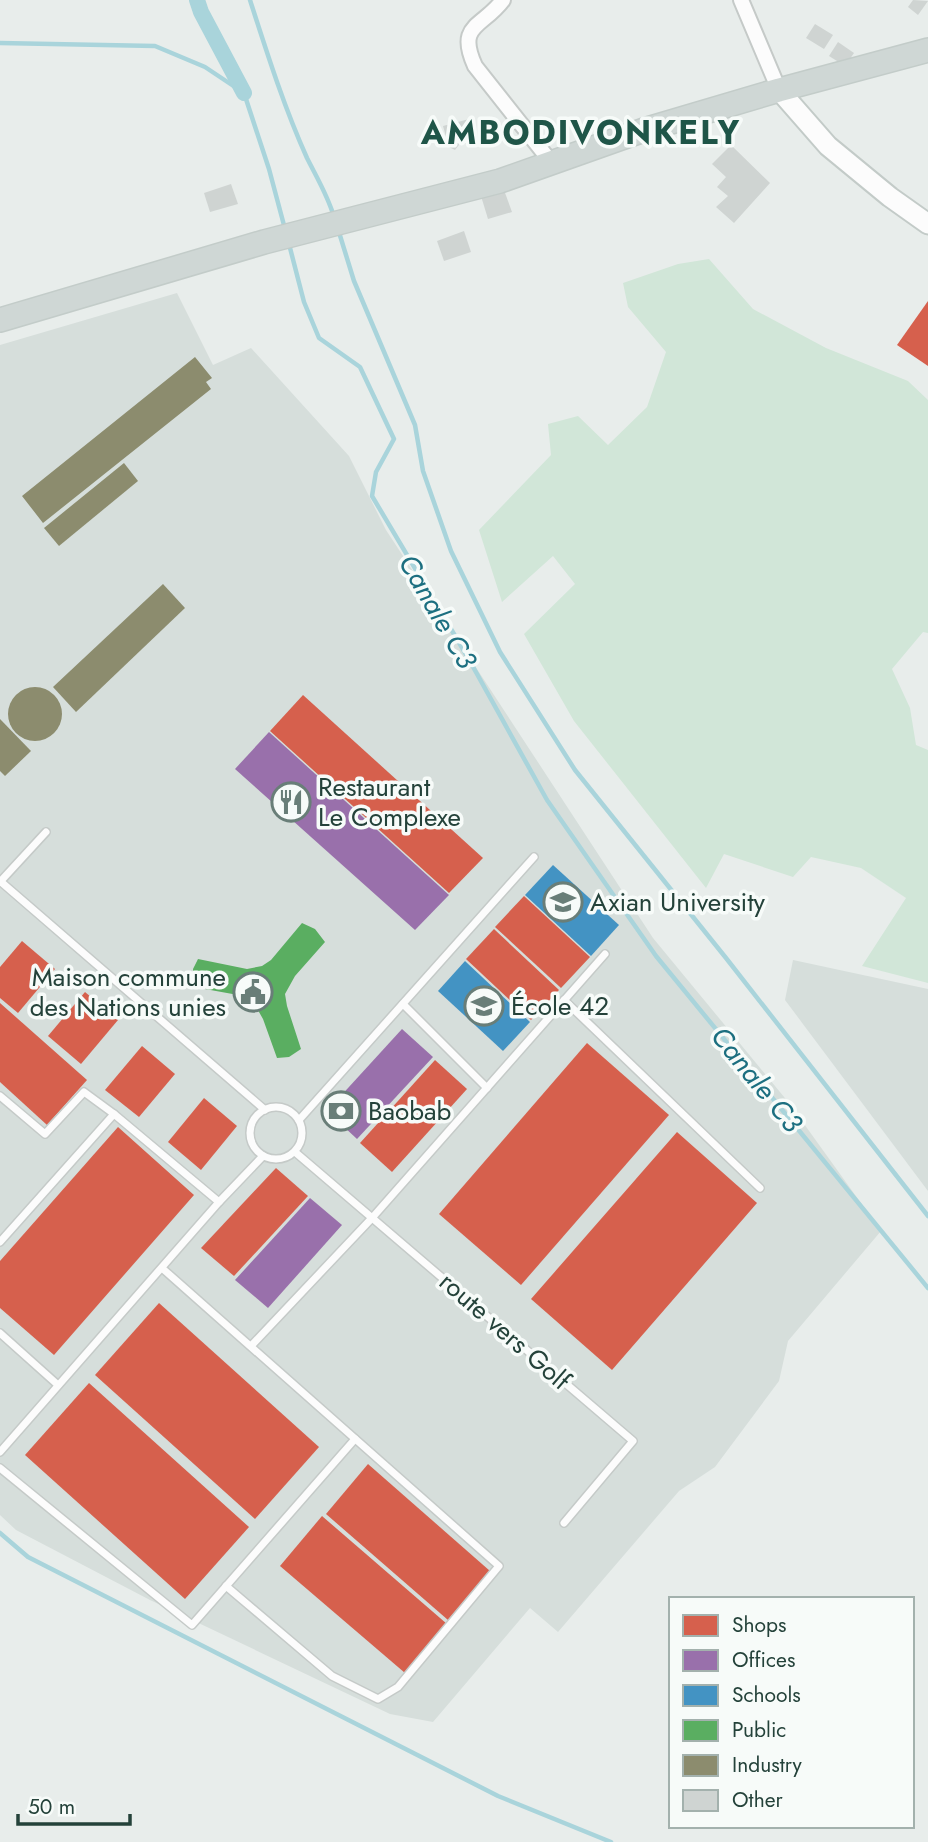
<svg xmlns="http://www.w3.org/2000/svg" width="928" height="1842" font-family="Jost,sans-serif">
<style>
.built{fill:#d6dedb}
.green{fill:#d1e6d8}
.shops{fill:#d6604d}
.offices{fill:#9970ab}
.schools{fill:#4393c3}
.public{fill:#5aae61}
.industry{fill:#8c8c6e}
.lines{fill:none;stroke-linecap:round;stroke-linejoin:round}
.stream{stroke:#a9d4db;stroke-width:4.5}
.canal{stroke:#a9d4db;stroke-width:16}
.building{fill:#cfd4d2}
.service-casing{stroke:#c5cac8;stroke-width:10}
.minor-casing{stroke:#c5cac8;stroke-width:18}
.secondary-casing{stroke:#c3cbc8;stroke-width:23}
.primary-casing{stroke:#c3ccc9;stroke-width:26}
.service{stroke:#fcfcfc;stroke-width:7}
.minor{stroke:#fcfcfc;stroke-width:14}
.secondary{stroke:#fcfcfc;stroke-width:19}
.primary{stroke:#cfd7d5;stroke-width:23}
.labels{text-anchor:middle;stroke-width:7;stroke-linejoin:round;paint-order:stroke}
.poi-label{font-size:26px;fill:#24423a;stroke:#f7fbf9;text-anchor:start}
.street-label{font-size:26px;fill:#24423a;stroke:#f7fbf9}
.water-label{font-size:28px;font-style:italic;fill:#1c6f80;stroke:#f7fbf9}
.district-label{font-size:33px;font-weight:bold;letter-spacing:2px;fill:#1f5548;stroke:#f7fbf9}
</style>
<rect width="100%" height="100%" fill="#e8edeb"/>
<!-- built -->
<g class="built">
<polygon points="177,293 213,365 251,348 349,456 386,530 653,938 789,1103 881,1231 788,1341 779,1381 715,1467 679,1491 558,1632 530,1608 433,1722 390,1714 150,1600 16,1530 0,1515 0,345"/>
<polygon points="793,960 928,989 928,1191 785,1000"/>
</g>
<!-- green -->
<polygon class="green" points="709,259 753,309 826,348 908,381 928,400 928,633 923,632 892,669 910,708 916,745 928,750 928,983 862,966 906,898 861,868 811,857 793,877 724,854 706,888 574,721 524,634 575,584 553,556 502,602 479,530 551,455 548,424 578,416 608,445 647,407 666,352 628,307 623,283 678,264"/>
<!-- shops -->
<g class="shops">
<polygon points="928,301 928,366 897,345"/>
<polygon points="303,695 483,858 449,893 270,731"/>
<polygon points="524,896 590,957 561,988 495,927"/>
<polygon points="494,929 559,990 531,1020 466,959"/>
<polygon points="22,941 55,969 18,1013 0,998 0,967"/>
<polygon points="85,992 118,1020 81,1064 48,1036"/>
<polygon points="0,1003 87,1080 47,1125 0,1082"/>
<polygon points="587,1043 669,1115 521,1285 439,1214"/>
<polygon points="142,1046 175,1074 139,1117 105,1090"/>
<polygon points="435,1060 467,1089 392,1172 360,1143"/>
<polygon points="204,1098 237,1126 201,1170 168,1142"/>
<polygon points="118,1127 194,1195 54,1355 0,1308 0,1261"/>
<polygon points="677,1132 757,1203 612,1370 531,1299"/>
<polygon points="276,1168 308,1196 234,1276 201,1248"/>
<polygon points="159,1303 319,1447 255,1519 95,1375"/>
<polygon points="89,1383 249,1527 185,1599 25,1455"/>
<polygon points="368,1464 490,1571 448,1620 326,1514"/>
<polygon points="322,1516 447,1624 405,1673 280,1566"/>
</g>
<!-- offices -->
<g class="offices">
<polygon points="269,732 449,895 415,930 235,769"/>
<polygon points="402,1029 433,1057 357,1139 327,1111"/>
<polygon points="310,1198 342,1225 268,1308 235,1280"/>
</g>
<!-- schools -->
<g class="schools">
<polygon points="553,865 619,925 591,956 525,895"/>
<polygon points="465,961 530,1022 503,1051 438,991"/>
</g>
<!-- public -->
<polygon class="public" points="302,923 315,929 325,942 295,976 285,994 287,1006 301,1049 289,1057 277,1058 263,1019 255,1005 238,995 194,987 193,969 198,959 247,969 262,966 271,960"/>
<!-- industry -->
<g class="industry">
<polygon points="195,357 212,378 206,382 211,389 43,523 22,496"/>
<polygon points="124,463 138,481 59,546 44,528"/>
<polygon points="163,584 185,608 76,712 53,687"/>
<circle cx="35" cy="714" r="27"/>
<polygon points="0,719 31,751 5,776 0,771"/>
</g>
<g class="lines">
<!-- stream -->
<g class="stream">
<path d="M250 0C267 53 284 107 307 158 317 178 328 196 334 217"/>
<polyline points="0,43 155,46 205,67 244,93 269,169 285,229"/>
<polyline points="338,229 354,281 415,425 423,471 451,551 500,652 575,770 726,958 928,1216"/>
<polyline points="289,244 304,302 319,338 360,367 394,439 376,472 372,496 467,656 547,800 656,956 928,1288"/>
<polyline points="0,1533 28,1557 498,1796 611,1842"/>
</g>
<!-- canal -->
<polyline class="canal" points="197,0 201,12 244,93"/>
</g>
<!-- building -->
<g class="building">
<polygon points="913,0 928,1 918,15 908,7"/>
<polygon points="815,24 833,35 824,49 806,38"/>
<polygon points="838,42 854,53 845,66 829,56"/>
<polygon points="469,119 475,140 472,145 465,143 463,135 456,136 459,145 455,150 449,147 443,126"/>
<polygon points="731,145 770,183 734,223 716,207 728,196 717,187 726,177 712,164"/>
<polygon points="231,184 238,204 210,212 204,193"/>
<polygon points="504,190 512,212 488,219 481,196"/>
<polygon points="464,231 471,252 444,261 437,241"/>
</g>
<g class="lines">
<!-- service casing -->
<g class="service-casing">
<g id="service">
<polyline points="0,881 265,1110"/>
<polyline points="0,882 46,832"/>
<polyline points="564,1000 760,1188"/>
<polyline points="403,1004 487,1088"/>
<polyline points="0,1096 45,1134 84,1092 114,1114 219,1202"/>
<circle cx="276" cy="1133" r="26"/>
<polyline points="299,1120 534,857"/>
<polyline points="295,1152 633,1441 564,1523"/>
<polyline points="0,1242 114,1114"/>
<polyline points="163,1269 499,1566 398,1687 378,1699 332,1676 226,1586"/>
<polyline points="0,1333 58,1385"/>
<polyline points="251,1346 372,1218 605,954"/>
<polyline points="0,1452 219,1202 263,1156"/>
<polyline points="0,1468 192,1625 355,1439"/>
</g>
</g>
<!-- minor casing -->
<g class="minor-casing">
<g id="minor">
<path d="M503 0C482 28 456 24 475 66L551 162"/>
<polyline points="741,0 779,90"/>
</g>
</g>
<!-- secondary casing -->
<g class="secondary-casing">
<polyline id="secondary" points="779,90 828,146 890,197 928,224"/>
</g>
<!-- primary casing -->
<g class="primary-casing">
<polyline id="primary" points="0,320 264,242 500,181 644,130 779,90 928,50"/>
</g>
<!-- service -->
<use href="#service" class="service"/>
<!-- minor -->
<use href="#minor" class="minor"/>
<!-- secondary -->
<use href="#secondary" class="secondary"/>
<!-- primary -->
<use href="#primary" class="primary"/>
</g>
<!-- icons -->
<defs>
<g id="restaurant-ring" transform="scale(2.0125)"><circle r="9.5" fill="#f7fbf9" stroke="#697e78" stroke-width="1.5"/><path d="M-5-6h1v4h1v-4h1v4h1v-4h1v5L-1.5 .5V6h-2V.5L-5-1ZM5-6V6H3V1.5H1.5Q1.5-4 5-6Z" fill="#697e78"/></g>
<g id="university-ring" transform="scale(2.0125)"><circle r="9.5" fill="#f7fbf9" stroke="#697e78" stroke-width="1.5"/><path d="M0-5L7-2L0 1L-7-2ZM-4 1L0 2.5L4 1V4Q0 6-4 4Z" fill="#697e78"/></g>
<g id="civic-ring" transform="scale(2.0125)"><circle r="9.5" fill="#f7fbf9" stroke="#697e78" stroke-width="1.5"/><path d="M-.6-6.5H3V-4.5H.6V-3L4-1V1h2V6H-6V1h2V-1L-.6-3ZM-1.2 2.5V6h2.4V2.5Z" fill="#697e78"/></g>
<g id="bank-ring" transform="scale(2.0125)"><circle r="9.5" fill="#f7fbf9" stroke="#697e78" stroke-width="1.5"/><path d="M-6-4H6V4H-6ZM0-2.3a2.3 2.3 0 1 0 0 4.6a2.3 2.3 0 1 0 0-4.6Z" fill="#697e78"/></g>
</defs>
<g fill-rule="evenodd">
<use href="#restaurant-ring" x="291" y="802"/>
<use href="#university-ring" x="563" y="902"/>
<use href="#civic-ring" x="253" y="992"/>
<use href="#university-ring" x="484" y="1006"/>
<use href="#bank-ring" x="341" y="1111"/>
</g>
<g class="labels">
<!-- poi labels -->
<g class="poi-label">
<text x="318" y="796">Restaurant<tspan x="318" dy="30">Le Complexe</tspan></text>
<text x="590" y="911">Axian University</text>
<text x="226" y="986" text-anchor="end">Maison commune<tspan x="226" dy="30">des Nations unies</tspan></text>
<text x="511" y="1015">École 42</text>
<text x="368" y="1120">Baobab</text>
</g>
<!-- street labels -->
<g class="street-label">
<text transform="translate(505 1331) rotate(41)" y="9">route vers Golf</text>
</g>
<!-- water labels -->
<g class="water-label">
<text transform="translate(438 611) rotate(60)" y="10">Canale C3</text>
<text transform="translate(757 1079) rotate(51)" y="10">Canale C3</text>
</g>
<!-- district labels -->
<g class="district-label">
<text x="581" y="144">AMBODIVONKELY</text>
</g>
</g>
<!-- legend -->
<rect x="669" y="1597" width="245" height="231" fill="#f7fbf9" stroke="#a3b1ad" stroke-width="2"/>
<rect x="683" y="1615" width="35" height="21" fill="#d6604d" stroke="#a3b1ad" stroke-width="2"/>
<text x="732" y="1632" font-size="21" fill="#24423a">Shops</text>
<rect x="683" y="1650" width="35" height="21" fill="#9970ab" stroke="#a3b1ad" stroke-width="2"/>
<text x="732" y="1667" font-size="21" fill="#24423a">Offices</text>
<rect x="683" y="1685" width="35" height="21" fill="#4393c3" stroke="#a3b1ad" stroke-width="2"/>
<text x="732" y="1702" font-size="21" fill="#24423a">Schools</text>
<rect x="683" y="1720" width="35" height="21" fill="#5aae61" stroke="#a3b1ad" stroke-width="2"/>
<text x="732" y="1737" font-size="21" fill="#24423a">Public</text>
<rect x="683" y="1755" width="35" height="21" fill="#8c8c6e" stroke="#a3b1ad" stroke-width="2"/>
<text x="732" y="1772" font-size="21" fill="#24423a">Industry</text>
<rect x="683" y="1790" width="35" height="21" fill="#cfd4d2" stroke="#a3b1ad" stroke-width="2"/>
<text x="732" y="1807" font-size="21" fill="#24423a">Other</text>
<!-- scale -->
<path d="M18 1814v10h112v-10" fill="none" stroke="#24423a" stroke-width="3.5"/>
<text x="28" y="1814" font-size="21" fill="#24423a" stroke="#f7fbf9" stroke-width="5" paint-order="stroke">50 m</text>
</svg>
